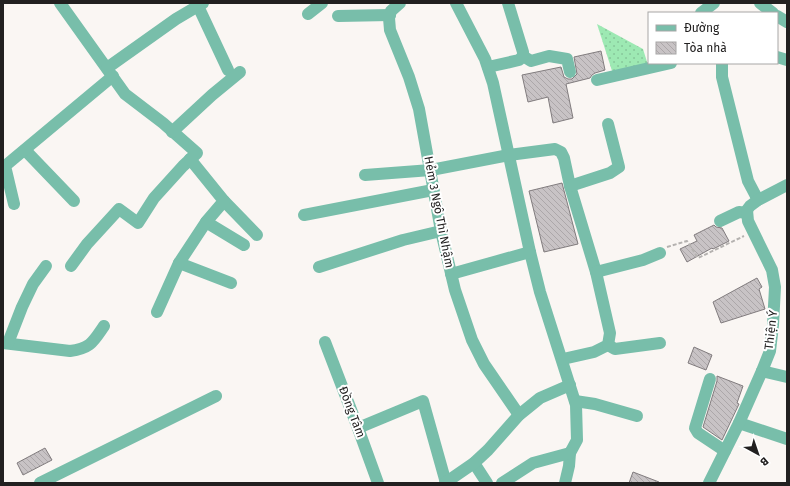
<svg xmlns="http://www.w3.org/2000/svg" width="790" height="486" font-family="'Fira Sans',sans-serif">
<style>
.grass{fill:url(#grass-dots)}
.building{fill:url(#building-back-hatch);stroke:#817c7e}
.lines{fill:none;stroke-linecap:round;stroke-linejoin:round}
.path{stroke:#b5b2b0;stroke-width:2;stroke-dasharray:4 2;stroke-linecap:butt}
.minor{stroke:#78beaa;stroke-width:12}
.labels{text-anchor:middle;stroke-width:4;stroke-linejoin:round;paint-order:stroke}
.street-label{font-size:12px;fill:#222020;stroke:#fff}
</style>
<defs>
<pattern id="grass-dots" width="8" height="8" patternUnits="userSpaceOnUse"><rect width="8" height="8" fill="#9de9b3"/><path d="M2 2h.1M6 6h.1" fill="none" stroke="#87c89a" stroke-width="1.8" stroke-linecap="round"/></pattern>
<pattern id="building-back-hatch" width="6" height="6" patternUnits="userSpaceOnUse"><rect width="6" height="6" fill="#c8c3c5"/><path d="M-1 5l2 2M0 0l6 6M5-1l2 2" fill="none" stroke="#aca7a9"/></pattern>
</defs>
<rect width="100%" height="100%" fill="#faf6f3"/>
<!-- grass -->
<polygon class="grass" points="597,24 643,49 648,65 613,74"/>
<!-- building -->
<g class="building">
<polygon points="601,51 605,70 595,73 592,75 590,78 566,84 573,118 553,123 548,97 528,102 522,75 561,67 564,77 568,79 572,79 577,74 574,57"/>
<polygon points="562,183 578,244 544,252 529,191"/>
<polygon points="714,225 716,227 722,228 729,241 713,249 712,248 687,262 680,249 697,241 694,235"/>
<polygon points="757,278 762,287 759,289 765,309 721,323 713,302"/>
<polygon points="694,347 712,355 706,370 688,363"/>
<polygon points="717,376 743,386 737,403 739,404 722,440 703,427 717,381"/>
<polygon points="45,448 52,460 23,475 17,463"/>
<polygon points="633,472 659,482 659,483 629,483"/>
</g>
<g class="lines">
<!-- path -->
<polyline class="path" points="667,247 687,241 698,258 744,236"/>
<!-- minor -->
<g class="minor">
<polyline points="60,3 125,94 163,123 197,153 183,166 154,198 138,223 119,209 87,244 71,266"/>
<polyline points="400,3 391,11 389,18 390,30 409,77 419,109 441,231 455,290 472,340 484,364 519,415"/>
<polyline points="456,3 485,59 493,83 530,252 540,292 576,405 577,440 570,453 569,466 565,483"/>
<polyline points="760,3 773,13"/>
<polyline points="198,6 228,70"/>
<polyline points="701,13 714,3"/>
<polyline points="308,14 322,3"/>
<polyline points="338,16 390,15"/>
<polyline points="777,16 787,22"/>
<polyline points="523,56 531,61 549,56 567,59 570,72"/>
<polyline points="777,57 787,60"/>
<polyline points="722,63 722,77 748,181 758,200"/>
<polyline points="488,67 519,60 523,56 523,52 508,3"/>
<polyline points="107,68 176,19 203,3"/>
<polyline points="597,80 671,63"/>
<polyline points="172,132 212,95 240,72"/>
<polyline points="25,150 74,201"/>
<polyline points="365,175 431,170 509,155 555,149 561,152 564,158 570,186 596,272 610,333 608,345 594,352 563,359"/>
<polyline points="570,186 610,173 619,167 608,124"/>
<polyline points="224,201 257,235"/>
<polyline points="14,204 5,166 113,76"/>
<polyline points="304,215 433,190"/>
<polyline points="720,221 739,212 747,213"/>
<polyline points="206,222 244,245"/>
<polyline points="179,263 231,283"/>
<polyline points="319,267 403,240 441,231"/>
<polyline points="596,272 643,260 660,253"/>
<polyline points="451,274 530,252"/>
<polyline points="157,312 179,263 206,222 224,201 190,159"/>
<polyline points="325,342 358,428 378,483"/>
<path d="M3 343 70 351C91 348 93 342 104 326"/>
<polyline points="8,343 22,307 33,284 46,266"/>
<polyline points="608,345 615,349 660,343"/>
<polyline points="762,371 787,377"/>
<polyline points="710,379 695,428 698,433 725,451"/>
<polyline points="575,401 595,404 637,416"/>
<polyline points="739,423 787,439"/>
<polyline points="358,428 423,401 446,483"/>
<polyline points="474,463 487,483"/>
<polyline points="40,483 216,396"/>
<polyline points="445,483 474,463 488,450 519,415 540,398 570,385"/>
<polyline points="502,483 533,463 570,453"/>
<polyline points="709,483 739,423 762,371 770,351 773,325 775,287 772,270 748,221 747,210 750,206 758,200 787,185"/>
</g>
</g>
<g class="labels">
<!-- street labels -->
<g class="street-label">
<text transform="translate(439 212) rotate(79)" y="4">Hẻm 3 Ngô Thì Nhậm</text>
<text transform="translate(771 330) rotate(-83)" y="4">Thiện Ý</text>
<text transform="translate(352 412) rotate(69)" y="4">Đồng Tâm</text>
</g>
</g>
<!-- border -->
<rect width="790" height="486" fill="none" stroke="#222020" stroke-width="8"/>
<!-- legend -->
<rect x="648" y="12" width="130" height="52" fill="#ffffff" stroke="#a7a6a6"/>
<rect x="656" y="25" width="20" height="6" fill="#78beaa" stroke="#a7a6a6"/>
<text x="684" y="32" font-size="12" fill="#222020">Đường</text>
<rect x="656" y="42" width="20" height="12" fill="url(#building-back-hatch)" stroke="#a7a6a6"/>
<text x="684" y="52" font-size="12" fill="#222020">Tòa nhà</text>
<!-- north arrow -->
<g transform="translate(758 454) rotate(140)" stroke="#ffffff" stroke-width="3" paint-order="stroke">
<path d="M0-3L7 15L0 10L-7 15Z" fill="#222020"/>
<text y="-6" font-size="11" font-weight="bold" text-anchor="middle" fill="#222020">B</text>
</g>
</svg>
